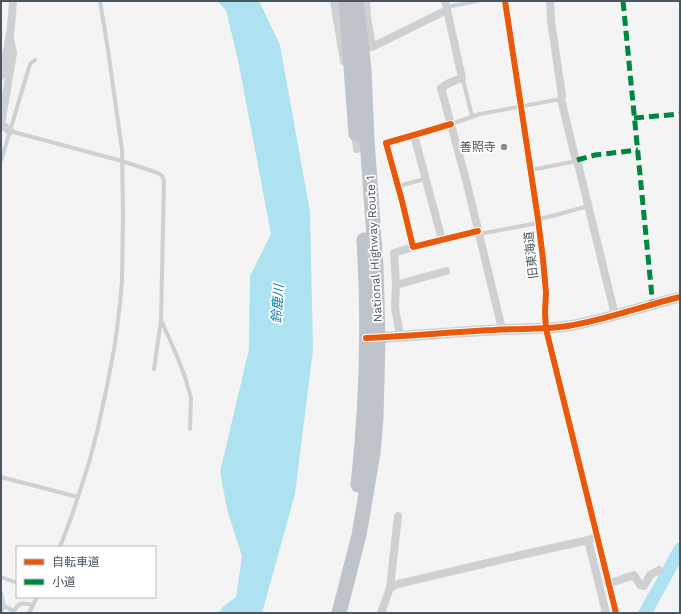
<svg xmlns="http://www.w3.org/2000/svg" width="681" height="614" font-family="'Work Sans','Noto Sans JP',sans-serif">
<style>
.water{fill:#aee2f0}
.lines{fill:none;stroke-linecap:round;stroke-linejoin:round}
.river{stroke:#aee2f0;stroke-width:13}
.lane{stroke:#ced0d2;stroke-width:4}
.street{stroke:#ced0d2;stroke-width:8}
.secondary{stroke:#ced0d4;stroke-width:11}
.highway{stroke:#bec4c9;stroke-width:15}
.quiet{stroke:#00873e;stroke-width:5;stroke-dasharray:10 5;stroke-linecap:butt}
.cycleway-casing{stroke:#fff;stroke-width:8}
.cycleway{stroke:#e8590c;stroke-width:6}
.poi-dot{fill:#868d94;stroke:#fff;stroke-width:1.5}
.labels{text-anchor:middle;stroke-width:3.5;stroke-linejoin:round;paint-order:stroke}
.poi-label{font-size:12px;fill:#4a5661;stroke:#fff;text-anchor:end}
.street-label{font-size:12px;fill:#4a5661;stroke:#fff}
.water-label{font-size:13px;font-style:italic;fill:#0c7c9b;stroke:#fff}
</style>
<rect width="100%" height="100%" fill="#f4f4f4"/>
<!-- water -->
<polygon class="water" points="217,1 259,1 280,45 310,212 313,350 295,494 262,613 219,613 223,607 236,597 242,556 228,513 220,472 249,349 250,276 271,234 238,60 226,10"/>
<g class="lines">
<!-- river -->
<polyline class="river" points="645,613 663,581 680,549"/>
<!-- lane -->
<g class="lane">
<polyline points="446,7 478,1"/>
<polyline points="462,78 463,80 472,116"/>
<polyline points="451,124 480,114 561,99"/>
<polyline points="10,131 122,161 158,173 162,176 164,181 161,320 154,369"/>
<polyline points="1,161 30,64 35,60"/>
<polyline points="531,170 577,161"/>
<polyline points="398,186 425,179"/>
<polyline points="538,219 556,215 588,206"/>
<polyline points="479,234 538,223"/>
<polyline points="161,320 177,356 185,377 191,398 190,429"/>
<polyline points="1,477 78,497"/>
<polyline points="60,547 71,518 89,463 98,428 107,386 115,344 120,304 122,280 123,215 122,150 108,50 100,1"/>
<polyline points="1,577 17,583"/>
<polyline points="1,593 4,606 1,613"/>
<polyline points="4,606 14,611"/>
<path d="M13 613C19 602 21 602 33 605"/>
<polyline points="29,613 37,597"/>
</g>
<!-- street -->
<g class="street">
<polyline points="334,1 344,61"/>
<polyline points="366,1 367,18 372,47 447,10 445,1"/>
<polyline points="505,1 538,219 543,259 546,293 545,312 546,329 616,613"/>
<polyline points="550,1 551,21 562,95 561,99 575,157 577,160 615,315"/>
<polyline points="447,10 462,78 449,83 441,88 466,180 502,329"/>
<path d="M1 76C8 51 12 27 13 1"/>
<polyline points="1,124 13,53 10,39"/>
<polyline points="1,124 10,131"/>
<polyline points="451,124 414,135 386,143 402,201 413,247 478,231"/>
<polyline points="355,132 357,149"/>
<polyline points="414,135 442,240"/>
<polyline points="396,285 446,271"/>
<polyline points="399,336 399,329 395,308 396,285 394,253 413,247"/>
<polyline points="588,540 606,613"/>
<polyline points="608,584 634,575 640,585 644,586 650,575 659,570"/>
<polyline points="390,588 398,584 521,555 584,541 597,537"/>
<polyline points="381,613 390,588 398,516"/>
</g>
<!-- secondary -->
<path class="secondary" d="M371 338C412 336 454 332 495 330 520 328 544 330 568 326 606 320 643 306 680 297"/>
<!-- highway -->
<g class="highway">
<polyline points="346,1 356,134"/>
<path d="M358 485C367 404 369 321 364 240"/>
<polyline points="339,613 359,535 373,453 376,418 378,337 376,266 367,140 364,69 356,1"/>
</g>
<!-- quiet -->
<g class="quiet">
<polyline points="623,1 652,297 653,304"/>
<polyline points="634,118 680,114"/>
<polyline points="577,160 595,155 638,150"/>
</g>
<!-- cycleway casing -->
<g class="cycleway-casing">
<g id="cycleway">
<polyline points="505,1 538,219 543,259 546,293 545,312 546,329 616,613"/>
<polyline points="451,124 414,135 386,143 402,201 413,247 478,231"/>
<path d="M366 338C409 336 452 332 494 330 520 328 542 330 568 326 606 320 642 306 680 297"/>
</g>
</g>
<!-- cycleway -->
<use href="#cycleway" class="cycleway"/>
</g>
<!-- markers -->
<circle class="poi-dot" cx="504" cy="147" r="4"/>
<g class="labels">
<!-- poi labels -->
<g class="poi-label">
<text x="496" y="151">善照寺</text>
</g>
<!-- street labels -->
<g class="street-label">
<text transform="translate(374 249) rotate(-93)" y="4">National Highway Route 1</text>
<text transform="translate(531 255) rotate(-96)" y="4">旧東海道</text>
</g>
<!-- water labels -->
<g class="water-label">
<text transform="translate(277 304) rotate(-86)" y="5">鈴鹿川</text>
</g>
</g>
<!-- border -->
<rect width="681" height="614" fill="none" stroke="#4a5661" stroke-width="4"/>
<!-- legend -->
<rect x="16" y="546" width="140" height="52" fill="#ffffff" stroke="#b7bbc0"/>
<rect x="24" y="559" width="20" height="6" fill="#e8590c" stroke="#b7bbc0"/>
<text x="52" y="566" font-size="12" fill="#4a5661">自転車道</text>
<rect x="24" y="579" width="20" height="6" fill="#00873e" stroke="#b7bbc0"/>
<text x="52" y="586" font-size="12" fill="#4a5661">小道</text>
</svg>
